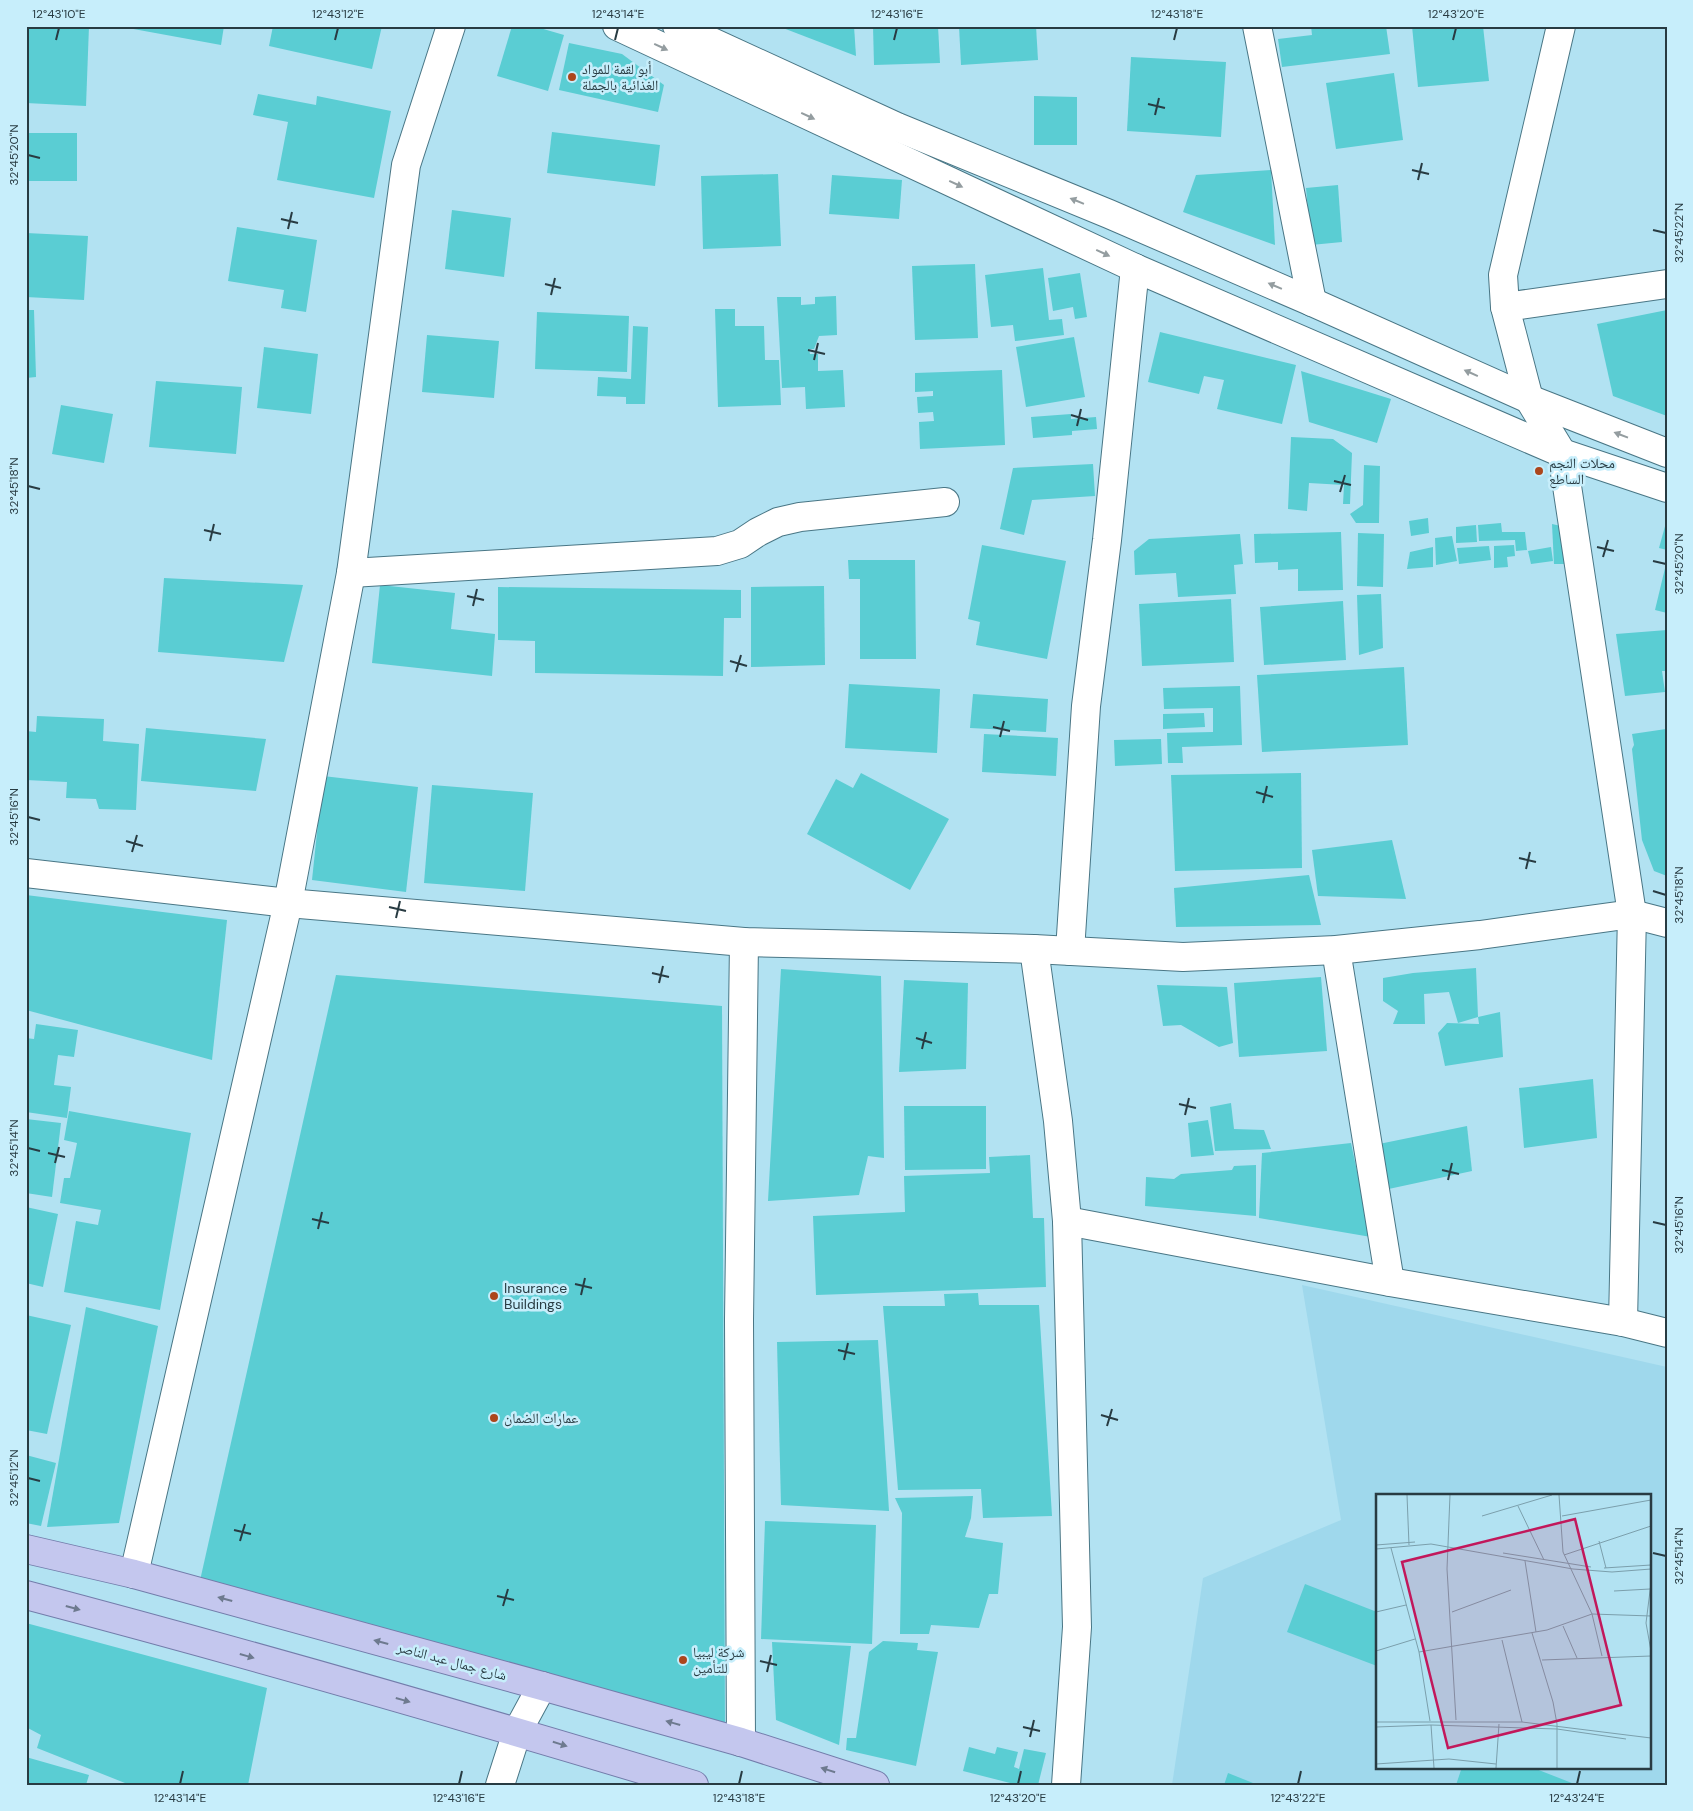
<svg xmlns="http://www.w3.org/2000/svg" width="1693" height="1811" font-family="'DM Sans','Noto Naskh Arabic',sans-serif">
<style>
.built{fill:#9fd8ec;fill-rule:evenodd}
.building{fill:#5acdd3}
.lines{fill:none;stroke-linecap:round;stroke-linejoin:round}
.minor-casing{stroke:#497685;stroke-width:30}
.major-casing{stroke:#737dab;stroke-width:30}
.minor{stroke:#fff;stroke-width:28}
.major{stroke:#c4c7ee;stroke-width:28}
.oneway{fill:#949da0}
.oneway2{fill:#6e7a8f}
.ticks{fill:none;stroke:#283b42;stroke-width:2}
.poi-dot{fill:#ac461c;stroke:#c7eefb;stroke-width:2}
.labels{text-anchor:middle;stroke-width:5;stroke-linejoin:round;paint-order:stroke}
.poi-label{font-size:14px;fill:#283b42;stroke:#c7eefb;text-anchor:start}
.street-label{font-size:14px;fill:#283b42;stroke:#c7eefb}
.inset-road{fill:none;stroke:#7b9fac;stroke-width:1}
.view{fill:#c2185b;fill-opacity:0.15;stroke:#c2185b;stroke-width:2.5}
.inset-edge{fill:none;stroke:#283b42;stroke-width:2.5}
.neatline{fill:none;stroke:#283b42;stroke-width:2}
.ticks-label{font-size:12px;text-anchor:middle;fill:#283b42}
</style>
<rect width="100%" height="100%" fill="#b2e2f2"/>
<!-- built -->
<path class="built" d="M1302 1285 1667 1367V1785H1172L1203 1578 1341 1520ZM1377 1495H1649V1767H1377Z"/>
<!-- building -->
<g class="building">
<polygon points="26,26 89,26 86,106 26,103"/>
<polygon points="117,26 224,26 221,45"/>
<polygon points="273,26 382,26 372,69 269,46"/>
<polygon points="512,26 533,26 564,35 548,91 497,76"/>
<polygon points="782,26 854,26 856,56 783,28"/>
<polygon points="873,26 938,26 940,63 874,65"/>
<polygon points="959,26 1036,26 1038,60 961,65"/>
<polygon points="1311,26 1386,26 1390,54 1282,67 1278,39 1312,35"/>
<polygon points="1412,26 1483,26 1489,81 1418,87"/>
<polygon points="569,43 622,54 664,85 658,112 559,90"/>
<polygon points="1131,57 1226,62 1221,137 1127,131"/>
<polygon points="1394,73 1403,140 1336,149 1326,83"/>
<polygon points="258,94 316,105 317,96 391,111 374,198 277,180 288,122 253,115"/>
<polygon points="1034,96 1077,97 1077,145 1034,145"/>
<polygon points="552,132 660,145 655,186 547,173"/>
<rect x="26" y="133" width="51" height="48"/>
<polygon points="1271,170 1275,245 1183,212 1196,175"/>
<polygon points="778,174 781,246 703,249 701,176"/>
<polygon points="832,175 902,180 899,219 829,214"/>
<polygon points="1338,185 1342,242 1311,245 1306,188"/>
<polygon points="452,210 511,218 504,277 445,269"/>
<polygon points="237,227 317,240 306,312 281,308 284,290 228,281"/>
<polygon points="26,233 88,236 84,300 26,297"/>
<polygon points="975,264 978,338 915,340 912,266"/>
<polygon points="1043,268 1049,320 1062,319 1064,335 1015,341 1013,325 991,327 985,275"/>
<polygon points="1080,273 1087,317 1075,319 1073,307 1053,311 1048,278"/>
<polygon points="836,296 837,335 819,336 814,349 809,349 810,354 818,354 818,371 843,370 845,407 806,409 805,387 782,388 777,297 801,297 801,305 815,304 815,297"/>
<polygon points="715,309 735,309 735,326 764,326 765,360 779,360 781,405 718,407"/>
<polygon points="26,310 34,310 36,377 26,378"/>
<polygon points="1667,310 1667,416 1613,396 1597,324"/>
<polygon points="537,312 629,316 627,372 535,369"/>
<polygon points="633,326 648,327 645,404 626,404 626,397 597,396 598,377 631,379"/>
<polygon points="1160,332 1296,365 1282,424 1217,409 1224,380 1204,376 1199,394 1148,382"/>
<polygon points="427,335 499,341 494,398 422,392"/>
<polygon points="1074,337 1085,397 1026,407 1016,347"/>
<polygon points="264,347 318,354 311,414 257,408"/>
<polygon points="1002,370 1005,445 920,449 919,422 934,421 933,412 918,413 917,397 933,396 933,391 915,392 915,373"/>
<polygon points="1301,371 1391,399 1377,443 1309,422"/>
<polygon points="156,381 242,387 236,454 149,447"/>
<polygon points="61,405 113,414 104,463 52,454"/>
<polygon points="1071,414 1071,419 1096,417 1097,429 1072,431 1072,435 1033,438 1031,417"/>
<polygon points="1291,437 1333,439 1352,453 1350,504 1343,504 1344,485 1309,483 1307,511 1288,509"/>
<polygon points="1093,464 1095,496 1032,500 1024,535 1000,529 1013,468"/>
<polygon points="1364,465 1380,466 1379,523 1356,523 1350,514 1363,505"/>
<polygon points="1428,518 1429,533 1411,536 1409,521"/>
<polygon points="1667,519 1667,550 1659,548"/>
<polygon points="1501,523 1502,532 1525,532 1527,550 1516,551 1515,540 1479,541 1478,525"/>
<polygon points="1552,524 1561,526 1564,564 1554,564"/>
<polygon points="1476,525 1477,542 1456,543 1456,527"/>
<polygon points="1341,532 1343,590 1298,591 1298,569 1278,570 1278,562 1255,563 1254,534"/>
<polygon points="1358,533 1384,534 1383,587 1357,586"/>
<polygon points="1240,534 1243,564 1234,565 1236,594 1178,597 1176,573 1135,575 1134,551 1149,539"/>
<polygon points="1452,536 1457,561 1436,565 1435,538"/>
<polygon points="982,545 1066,561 1047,659 976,645 980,622 968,619"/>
<polygon points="1514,545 1515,556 1507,557 1508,567 1494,568 1494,546"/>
<polygon points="1489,546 1491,560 1459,564 1457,548"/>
<polygon points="1433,547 1433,567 1407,569 1410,552"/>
<polygon points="1551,547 1553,561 1531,564 1528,551"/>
<polygon points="848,560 915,560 916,659 860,659 860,579 849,579"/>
<polygon points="1666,564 1667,564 1667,613 1655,610"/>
<polygon points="164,578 303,585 284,662 158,652"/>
<polygon points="380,585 455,593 451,629 495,634 492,676 372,663"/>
<polygon points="824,586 825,665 751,667 751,587"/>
<polygon points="498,587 741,590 741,618 724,618 723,676 535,673 535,641 498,640"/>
<polygon points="1381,594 1383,648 1359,655 1357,595"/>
<polygon points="1231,599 1234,662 1142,666 1139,604"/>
<polygon points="1343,601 1346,660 1264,665 1260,607"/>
<polygon points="1667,630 1667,671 1662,671 1665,692 1625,696 1616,634"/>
<polygon points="1404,667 1408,745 1262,752 1257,675"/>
<polygon points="849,684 940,689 937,753 845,748"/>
<polygon points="1240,686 1242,745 1182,747 1183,763 1168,763 1167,733 1213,732 1213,708 1164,709 1163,688"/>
<polygon points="973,694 1048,699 1046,732 970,728"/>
<polygon points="1204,713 1205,727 1163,729 1163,714"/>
<polygon points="37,716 104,719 103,741 139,744 136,810 99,809 96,799 66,798 67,782 26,780 26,731 36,732"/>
<polygon points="146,728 266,739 256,791 141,781"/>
<polygon points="1666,729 1667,732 1667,876 1654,871 1642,840 1632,749 1634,745 1632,734"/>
<polygon points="984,734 1058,738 1056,776 982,772"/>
<polygon points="1161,739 1162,764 1115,766 1114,740"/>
<polygon points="861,773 949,819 910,890 807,834 836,779 853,788"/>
<polygon points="1301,773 1302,868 1175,871 1171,775"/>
<polygon points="323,776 418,787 406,892 312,880"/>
<polygon points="432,785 533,793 525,891 424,883"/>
<polygon points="1392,840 1406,899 1318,896 1312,850"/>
<polygon points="1309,875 1321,925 1176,927 1174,888"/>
<polygon points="26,895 227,920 212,1060 26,1010"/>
<polygon points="1476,968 1478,1017 1458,1023 1449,992 1424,994 1425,1024 1393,1024 1398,1011 1383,1001 1383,978 1413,973"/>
<polygon points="781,969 881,976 884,1158 868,1156 859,1195 768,1201"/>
<polygon points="336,975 722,1006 725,1732 199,1585"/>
<polygon points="1321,977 1327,1051 1239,1057 1234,983"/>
<polygon points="904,980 968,983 966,1069 899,1072"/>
<polygon points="1157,985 1227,987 1233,1043 1219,1047 1181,1025 1163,1026"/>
<polygon points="1500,1012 1503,1057 1445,1066 1438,1033 1447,1023 1479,1024 1478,1017"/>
<polygon points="36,1024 78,1030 74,1057 58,1055 54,1085 71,1087 67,1118 26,1112 26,1038 34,1039"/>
<polygon points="1593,1079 1597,1138 1524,1148 1519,1088"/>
<polygon points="1231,1103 1234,1129 1264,1130 1271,1149 1215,1151 1210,1107"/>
<polygon points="904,1106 986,1106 986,1169 905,1170"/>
<polygon points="69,1111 191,1133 160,1310 64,1292 76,1221 98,1225 101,1210 60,1203 64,1178 70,1178 77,1143 64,1140"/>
<polygon points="26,1119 61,1123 52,1197 26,1193"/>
<polygon points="1208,1120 1214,1155 1191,1157 1188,1123"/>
<polygon points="1467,1126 1472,1171 1384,1190 1379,1144"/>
<polygon points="1351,1143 1371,1237 1259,1218 1262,1153"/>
<polygon points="1030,1155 1033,1218 1044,1218 1046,1287 816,1295 813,1216 905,1212 904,1176 990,1173 989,1157"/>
<polygon points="1256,1165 1256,1216 1145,1206 1146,1177 1174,1179 1181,1174 1232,1170 1234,1166"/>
<polygon points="26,1207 58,1214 43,1287 26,1283"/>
<polygon points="978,1293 979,1305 1039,1305 1052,1516 983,1518 981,1489 898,1490 883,1306 945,1306 944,1294"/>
<polygon points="86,1307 158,1326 119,1523 47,1527"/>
<polygon points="26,1315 71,1325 47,1434 26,1430"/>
<polygon points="878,1340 889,1511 781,1505 777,1342"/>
<polygon points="26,1455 56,1463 41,1526 26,1523"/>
<polygon points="973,1496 971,1518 965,1537 1003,1543 998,1594 989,1594 979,1628 931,1625 929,1634 900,1634 902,1513 895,1498"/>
<polygon points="765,1521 876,1525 872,1644 761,1639"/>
<polygon points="1305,1584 1377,1612 1377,1666 1287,1632"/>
<polygon points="26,1623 267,1688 248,1785 130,1785 37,1748 41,1735 26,1727"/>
<polygon points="883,1641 918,1643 917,1650 938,1652 916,1766 846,1750 847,1738 856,1738 869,1652"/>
<polygon points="772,1642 851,1646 839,1745 776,1720"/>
<polygon points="969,1747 995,1754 997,1747 1018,1752 1014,1767 1019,1769 1024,1749 1046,1753 1038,1785 1018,1785 963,1771"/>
<polygon points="26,1757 89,1775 86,1785 26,1785"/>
<polygon points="1462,1767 1531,1767 1577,1785 1456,1785"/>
<polygon points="1228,1773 1258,1785 1224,1785"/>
</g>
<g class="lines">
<!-- minor casing -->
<g class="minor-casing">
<g id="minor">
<polyline points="617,26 1135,268 1562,453 1667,488"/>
<polyline points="677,26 897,127 1109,214 1312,302 1529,399 1667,453"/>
<polyline points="1257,26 1312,302"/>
<polyline points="1561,26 1503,275 1505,307 1529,399 1562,453 1632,914 1623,1322"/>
<polyline points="1505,307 1667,284"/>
<polyline points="351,573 717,551 740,544 758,532 778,522 800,517 945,502"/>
<polyline points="26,873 288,903 744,942 1034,949 1183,957 1336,950 1480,935 1632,914 1667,923"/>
<polyline points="1034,949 1058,1121 1067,1221 1077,1627 1066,1785"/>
<polyline points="1336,950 1390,1282"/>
<polyline points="1070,951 1086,706 1107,540 1135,268"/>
<polyline points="1067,1221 1390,1282 1623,1322 1667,1333"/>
<polyline points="134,1574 288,903 351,573 406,165 451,26"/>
<polyline points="741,1742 739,1320 744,942"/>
<polyline points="500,1785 517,1732 542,1686"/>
</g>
</g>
<!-- major casing -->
<g class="major-casing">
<g id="major">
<polyline points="26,1549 134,1574 542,1686 741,1742 875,1785"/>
<path d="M26 1595C250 1654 472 1718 694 1785"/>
</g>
</g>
<!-- minor -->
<use href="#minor" class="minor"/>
<!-- major -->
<use href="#major" class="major"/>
</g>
<!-- one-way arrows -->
<defs><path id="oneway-solid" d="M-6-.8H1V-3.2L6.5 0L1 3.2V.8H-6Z" transform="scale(1.25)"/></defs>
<g class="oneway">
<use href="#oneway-solid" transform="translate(661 47) rotate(25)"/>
<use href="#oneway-solid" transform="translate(808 116) rotate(25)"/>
<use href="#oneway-solid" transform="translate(956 184) rotate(25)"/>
<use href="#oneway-solid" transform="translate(1077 201) rotate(-158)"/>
<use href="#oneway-solid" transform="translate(1103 253) rotate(25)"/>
<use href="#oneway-solid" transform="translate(1275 286) rotate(-157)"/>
<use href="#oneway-solid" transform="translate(1471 373) rotate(-156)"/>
<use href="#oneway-solid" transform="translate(1621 435) rotate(-159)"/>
</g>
<g class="oneway2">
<use href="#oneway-solid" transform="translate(225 1599) rotate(-165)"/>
<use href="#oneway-solid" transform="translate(73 1608) rotate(15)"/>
<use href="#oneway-solid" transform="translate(381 1642) rotate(-165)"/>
<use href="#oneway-solid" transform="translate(247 1656) rotate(16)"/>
<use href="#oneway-solid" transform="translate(403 1700) rotate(16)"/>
<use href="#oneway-solid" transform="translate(673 1723) rotate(-164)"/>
<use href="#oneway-solid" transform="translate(560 1744) rotate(17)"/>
<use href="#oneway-solid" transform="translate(828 1770) rotate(-162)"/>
</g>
<!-- ticks -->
<path class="ticks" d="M56 40 59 28M335 40 338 28M615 40 618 28M894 40 897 28M1174 40 1177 28M1453 40 1456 28M1148 104 1165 108M1155 115 1159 98M28 155 40 158M1412 170 1429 174M1418 180 1422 163M281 219 298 223M288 229 292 212M1653 230 1666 233M545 284 561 288M551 295 555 278M808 350 825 354M814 360 818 343M1071 415 1088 420M1077 426 1081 409M1334 481 1351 485M28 486 40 489M1340 492 1345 475M204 530 221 534M210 541 214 524M1597 547 1614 551M1603 557 1608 540M1653 561 1666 564M467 596 484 600M473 606 477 589M730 661 747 666M736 672 741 655M993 727 1010 731M1000 737 1004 721M1256 792 1273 797M1263 803 1267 786M28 817 40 820M126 841 143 846M132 852 137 835M1519 858 1536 862M1526 869 1530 852M1653 891 1666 895M389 907 406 911M396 918 400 901M652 973 669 977M659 983 663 966M916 1038 932 1043M922 1049 926 1032M1179 1104 1196 1108M1185 1115 1189 1098M28 1148 40 1151M48 1153 65 1157M55 1163 59 1147M1442 1170 1459 1174M1448 1180 1452 1163M312 1219 329 1223M1653 1222 1666 1225M318 1229 322 1212M575 1284 592 1288M581 1295 585 1278M838 1350 855 1354M844 1360 848 1343M1101 1415 1118 1420M1107 1426 1112 1409M28 1478 40 1481M234 1530 251 1534M240 1541 245 1524M1653 1553 1666 1556M497 1596 514 1600M503 1606 508 1589M760 1661 777 1665M767 1672 771 1655M1023 1727 1040 1731M1030 1737 1034 1720M180 1784 183 1771M459 1784 462 1771M739 1784 742 1771M1018 1784 1021 1771M1298 1784 1301 1771M1577 1784 1580 1771"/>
<!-- markers -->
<g class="poi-dot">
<circle cx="572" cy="77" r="5"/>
<circle cx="1539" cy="471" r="5"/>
<circle cx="494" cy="1296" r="5"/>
<circle cx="494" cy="1418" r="5"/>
<circle cx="683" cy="1660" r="5"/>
</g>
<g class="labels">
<!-- poi labels -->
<g class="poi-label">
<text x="582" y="74">أبو لقمة للمواد<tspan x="582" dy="16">الغذائية بالجملة</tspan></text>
<text x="1549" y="468">محلات النجم<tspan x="1549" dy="16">الساطع</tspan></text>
<text x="504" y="1293">Insurance<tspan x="504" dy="16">Buildings</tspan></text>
<text x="504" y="1423">عمارات الضمان</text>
<text x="693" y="1657">شركة ليبيا<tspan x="693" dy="16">للتأمين</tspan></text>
</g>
<!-- street labels -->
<g class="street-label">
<text transform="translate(452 1661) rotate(15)" y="5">شارع جمال عبد الناصر</text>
</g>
</g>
<!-- overview -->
<g transform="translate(1376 1494)">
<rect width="275" height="275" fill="#b2e2f2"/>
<path class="inset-road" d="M31 1 33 51M74 1 71 75 80 226M183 1 187 58 216 120 226 162M142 12 168 66M106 22 176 1M186 22 275 6M223 47 230 74M0 51 39 48M15 54 43 158 54 227M0 55 55 50 197 75 236 78 275 75M127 59 215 73M188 61 275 32M149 67 160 138M228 74 275 71M275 89 270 129 275 157M238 97 274 95M0 118 30 111M76 118 135 96M187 132 201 164M156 139 177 208 181 230V274M126 146 146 228M0 157 39 145M43 158 171 136 216 120 275 122M166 166 275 162M0 228H146L275 244M55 231 58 274M0 233 55 231 181 235 250 245M0 270 73 265 120 270M120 274 123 230"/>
<path class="view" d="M199 25 245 211 72 254 26 68Z"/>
<rect width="275" height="275" class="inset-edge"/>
</g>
<!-- border -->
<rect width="1693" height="1811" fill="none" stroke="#c7eefb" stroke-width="55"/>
<rect x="28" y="28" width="1638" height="1756" class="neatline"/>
<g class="ticks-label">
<text x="59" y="18">12°43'10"E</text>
<text x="338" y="18">12°43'12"E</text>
<text x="618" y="18">12°43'14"E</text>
<text x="897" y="18">12°43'16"E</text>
<text x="1177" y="18">12°43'18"E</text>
<text x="1456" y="18">12°43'20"E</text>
<text transform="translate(14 155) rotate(-90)" y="4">32°45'20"N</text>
<text transform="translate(1679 233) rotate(-90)" y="4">32°45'22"N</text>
<text transform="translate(14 486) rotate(-90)" y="4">32°45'18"N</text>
<text transform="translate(1679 564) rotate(-90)" y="4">32°45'20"N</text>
<text transform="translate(14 817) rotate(-90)" y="4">32°45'16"N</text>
<text transform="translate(1679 895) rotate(-90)" y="4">32°45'18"N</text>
<text transform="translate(14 1148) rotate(-90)" y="4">32°45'14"N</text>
<text transform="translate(1679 1225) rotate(-90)" y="4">32°45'16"N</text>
<text transform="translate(14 1478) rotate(-90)" y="4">32°45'12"N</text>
<text transform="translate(1679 1556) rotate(-90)" y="4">32°45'14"N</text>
<text x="180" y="1802">12°43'14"E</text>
<text x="459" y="1802">12°43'16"E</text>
<text x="739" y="1802">12°43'18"E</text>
<text x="1018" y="1802">12°43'20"E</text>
<text x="1298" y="1802">12°43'22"E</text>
<text x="1577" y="1802">12°43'24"E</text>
</g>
</svg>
